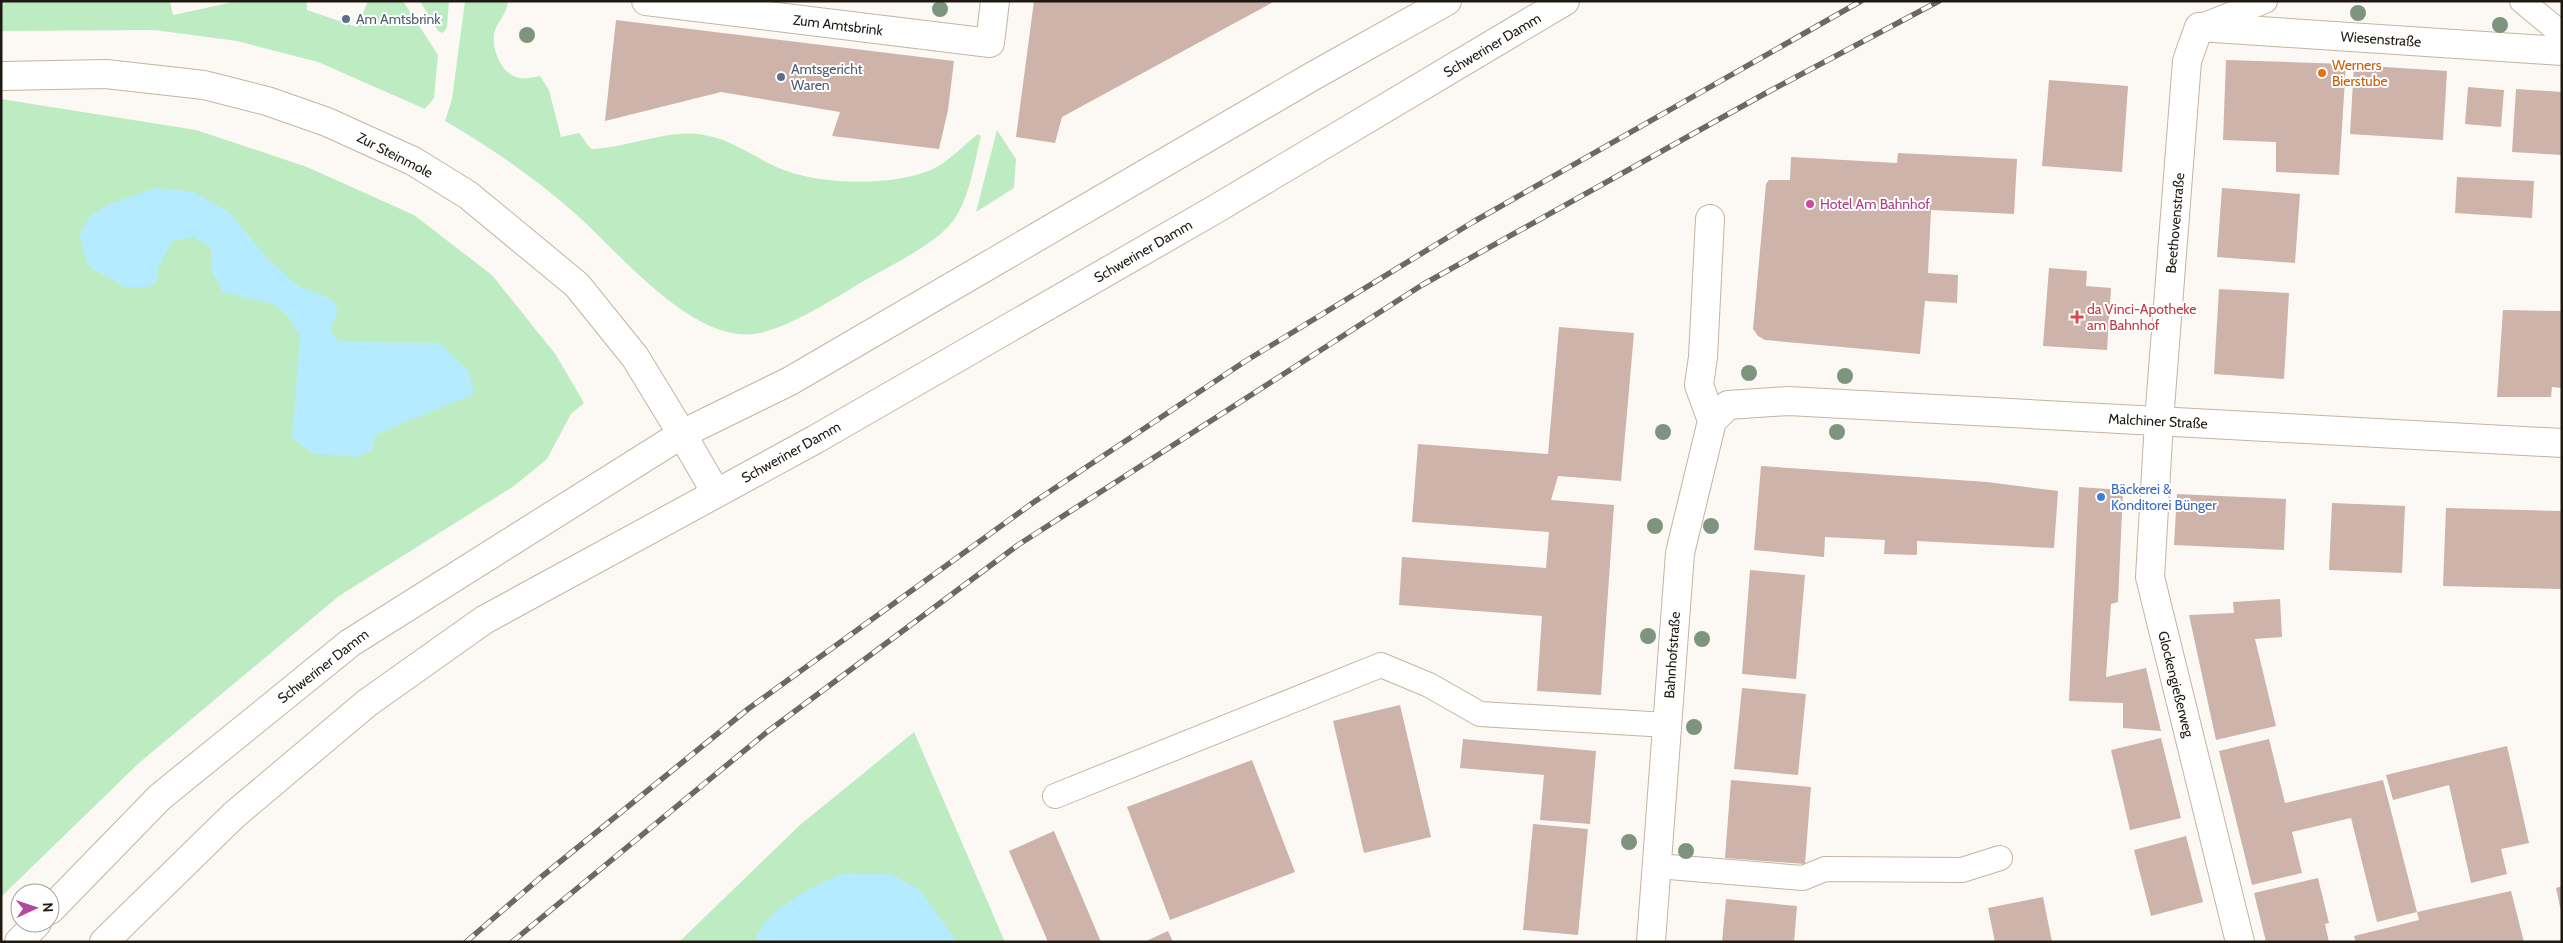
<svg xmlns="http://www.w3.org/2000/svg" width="2563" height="943" font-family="Cabin,sans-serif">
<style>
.green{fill:#bdecc3}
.water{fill:#b4ebff}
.building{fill:#cdb3aa}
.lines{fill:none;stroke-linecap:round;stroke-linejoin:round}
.service-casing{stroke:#c4b4a1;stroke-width:26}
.minor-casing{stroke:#c4b4a1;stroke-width:30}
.tertiary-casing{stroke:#c4b4a1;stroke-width:30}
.primary-casing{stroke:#c4b4a1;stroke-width:30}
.service{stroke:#fff;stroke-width:24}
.minor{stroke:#fff;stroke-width:28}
.tertiary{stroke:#fff;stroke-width:28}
.primary{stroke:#fff;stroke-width:28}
.rail-casing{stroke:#6d6862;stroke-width:5.5}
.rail{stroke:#fff;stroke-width:4;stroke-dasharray:11;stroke-linecap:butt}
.tree{fill:#7d957f}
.service-dot{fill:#5c6f8a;stroke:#fff;stroke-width:2}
.food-dot{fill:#e8710a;stroke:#fff;stroke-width:2}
.hotel-dot{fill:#d1479c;stroke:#fff;stroke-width:2}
.health-dot{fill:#e0444e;stroke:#fff;stroke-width:2}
.shop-dot{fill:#3f7fe0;stroke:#fff;stroke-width:2}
.labels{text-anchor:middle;stroke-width:4;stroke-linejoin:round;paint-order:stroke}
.service-label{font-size:14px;fill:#4e5e75;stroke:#fff;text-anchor:start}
.street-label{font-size:14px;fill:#1f1912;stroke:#fff}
.food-label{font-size:14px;fill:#c56008;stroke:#fff;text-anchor:start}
.hotel-label{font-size:14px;fill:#b23c85;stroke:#fff;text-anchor:start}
.health-label{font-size:14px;fill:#be3a42;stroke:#fff;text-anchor:start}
.shop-label{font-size:14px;fill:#366cbe;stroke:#fff;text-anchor:start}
</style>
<rect width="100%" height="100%" fill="#fcf9f5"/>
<!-- green -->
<g class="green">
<polygon points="1,1 170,1 173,15 238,1 307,1 307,10 357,27 368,1 403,1 438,55 434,98 425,109 318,62 237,41 154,30 1,31"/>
<polygon points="420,1 449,1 447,27 443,33 438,31"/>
<path d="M465 1H508C507 16 496 22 494 34 492 50 501 75 520 78 526 79 534 77 540 76L549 90 561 137 579 133 591 149C628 148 670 128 704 135 735 140 758 161 787 171 825 185 896 186 933 169 949 161 964 145 978 134L981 136C974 163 970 198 953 221 936 244 888 267 862 282 834 299 785 330 754 334 689 342 616 248 571 210 531 175 491 148 445 121L452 99Z"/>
<polygon points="1,99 196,130 307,167 414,215 492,275 556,355 584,403 571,414 547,459 514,486 339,596 139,763 1,897"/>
<polygon points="997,130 1016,159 1014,188 976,212"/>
<polygon points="914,732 1005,942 679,942 800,825"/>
</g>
<!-- water -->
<g class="water">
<polygon points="156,188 193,192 230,213 268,259 298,286 333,300 338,311 330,330 339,342 440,343 469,371 474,394 375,435 373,449 358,457 314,454 292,438 300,337 289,317 273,304 223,292 212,271 211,247 193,237 172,241 158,268 158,280 149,287 125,287 88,266 79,235 90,216 110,204"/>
<path d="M844 873 890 874 920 890 957 942H755C764 909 815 886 844 873Z"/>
</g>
<!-- building -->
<g class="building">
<polygon points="1034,1 1275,1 1062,117 1055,143 1016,137"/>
<polygon points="616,20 954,61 948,110 939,149 832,136 840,112 721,92 605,121"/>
<polygon points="2226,60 2346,64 2339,175 2276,172 2276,142 2223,140"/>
<polygon points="2354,65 2447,71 2443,140 2350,134"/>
<polygon points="2049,80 2128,86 2122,172 2042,166"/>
<polygon points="2468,87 2504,90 2501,127 2465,124"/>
<polygon points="2516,89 2562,92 2562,155 2512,152"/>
<polygon points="1898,153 2017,159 2014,214 1931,210 1928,273 1958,275 1957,303 1925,301 1920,354 1765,340 1758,336 1753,329 1766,184 1769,180 1790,180 1791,157 1897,163"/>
<polygon points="2457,177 2534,181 2532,218 2455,213"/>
<polygon points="2222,188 2300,194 2295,263 2217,257"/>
<polygon points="2049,268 2087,271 2086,286 2111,288 2107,350 2043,346"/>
<polygon points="2219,289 2289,293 2284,379 2214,374"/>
<polygon points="2503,310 2562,311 2562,388 2552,387 2551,397 2497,397"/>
<polygon points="1559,327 1634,333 1621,481 1558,476 1551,500 1614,505 1601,695 1537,691 1542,616 1399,605 1402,557 1546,568 1549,532 1412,522 1418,444 1548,454"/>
<polygon points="1761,466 1987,482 2058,491 2054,548 1917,541 1917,555 1884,554 1885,540 1825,537 1824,557 1754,550"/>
<polygon points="2079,487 2123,490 2118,602 2111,604 2106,677 2146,668 2161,731 2123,728 2123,703 2069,701"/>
<polygon points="2177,494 2286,499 2284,550 2174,545"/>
<polygon points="2332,503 2405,506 2402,573 2329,570"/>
<polygon points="2446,508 2562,511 2562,589 2443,586"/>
<polygon points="1750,570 1805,575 1796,679 1742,674"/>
<polygon points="2280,599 2282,637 2255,639 2276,726 2216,740 2189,615 2234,613 2233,602"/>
<polygon points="1742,688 1806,694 1798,775 1734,769"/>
<polygon points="1400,705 1431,837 1364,853 1333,721"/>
<polygon points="2161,738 2181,818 2130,830 2111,750"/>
<polygon points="1463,739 1596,751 1590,824 1540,820 1544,775 1460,768"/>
<polygon points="2269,739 2285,803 2383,780 2417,912 2377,922 2351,818 2292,832 2302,873 2252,885 2219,751"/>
<polygon points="2507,746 2529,843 2501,849 2507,874 2471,883 2449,785 2393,800 2386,775"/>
<polygon points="1252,760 1295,872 1170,920 1127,807"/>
<polygon points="1731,780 1811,787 1805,864 1725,858"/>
<polygon points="1533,824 1588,829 1578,935 1523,930"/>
<polygon points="1054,831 1101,942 1048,942 1009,851"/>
<polygon points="2186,836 2203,902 2151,916 2134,850"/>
<polygon points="2318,878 2329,923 2325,924 2329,942 2266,942 2254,893"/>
<polygon points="2562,886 2562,911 2561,911 2556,888"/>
<polygon points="2511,891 2524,942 2356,942 2354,936 2419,920 2417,912"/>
<polygon points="2043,897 2052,942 1995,942 1988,908"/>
<polygon points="1726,899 1797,906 1794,942 1722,942"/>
<polygon points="1168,931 1173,942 1144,942"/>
</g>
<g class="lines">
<!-- service casing -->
<g class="service-casing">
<g id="service">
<polyline points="2522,1 2562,34"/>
<polyline points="2199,27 2265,1"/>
<polyline points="1055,796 1381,665 1429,685 1480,714 1667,725"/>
<polyline points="1657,866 1803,878 1825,869 1962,870 2000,858"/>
</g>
</g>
<!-- minor casing -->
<g class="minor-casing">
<g id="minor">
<polyline points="646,1 990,43 995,1"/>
<polyline points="1710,219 1703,357 1699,385 1712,421"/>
<polyline points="1651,942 1680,553 1712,421 1728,405 1788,401 2562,443"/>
<polyline points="2240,942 2150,577 2159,421 2187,61 2199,27 2562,51"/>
</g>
</g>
<!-- tertiary casing -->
<g class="tertiary-casing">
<polyline id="tertiary" points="1,76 106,74 204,85 267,101 327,122 413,161 468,195 577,285 635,357 682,434"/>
</g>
<!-- primary casing -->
<g class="primary-casing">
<g id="primary">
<polyline points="682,434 716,493"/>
<polyline points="50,910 160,797 350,643 682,434 790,381 1313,76 1447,1"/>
<polyline points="19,942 37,923"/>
<polyline points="104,942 234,815 367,703 484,620 816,439 1214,210 1565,1"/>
</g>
</g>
<!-- service -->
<use href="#service" class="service"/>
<!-- minor -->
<use href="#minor" class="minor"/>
<!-- tertiary -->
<use href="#tertiary" class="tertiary"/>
<!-- primary -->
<use href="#primary" class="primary"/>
<!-- rail casing -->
<g class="rail-casing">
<g id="rail">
<polyline points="466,942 540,878 748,709 1034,502 1244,362 1473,222 1861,1"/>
<polyline points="512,942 767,732 1018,545 1422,285 1766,93 1939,1"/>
</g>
</g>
<!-- rail -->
<use href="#rail" class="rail"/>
</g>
<!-- trees -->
<g class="tree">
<circle cx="940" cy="9" r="8"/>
<circle cx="2358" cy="13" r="8"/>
<circle cx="2500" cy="25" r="8"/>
<circle cx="527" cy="35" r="8"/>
<circle cx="1749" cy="373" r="8"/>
<circle cx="1845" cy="376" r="8"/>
<circle cx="1663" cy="432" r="8"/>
<circle cx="1837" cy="432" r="8"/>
<circle cx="1655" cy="526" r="8"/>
<circle cx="1711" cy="526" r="8"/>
<circle cx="1648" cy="636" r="8"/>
<circle cx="1702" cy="639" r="8"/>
<circle cx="1694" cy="727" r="8"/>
<circle cx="1629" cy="842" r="8"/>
<circle cx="1686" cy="851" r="8"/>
</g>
<!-- markers -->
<g class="service-dot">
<circle cx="346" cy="19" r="5"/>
<circle cx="781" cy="77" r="5"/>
</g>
<circle class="food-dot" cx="2322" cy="73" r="5"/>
<circle class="hotel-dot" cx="1810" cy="204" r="5"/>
<path class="health-dot" d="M2074.5 309.5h5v5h5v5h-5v5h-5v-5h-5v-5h5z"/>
<circle class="shop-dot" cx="2101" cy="497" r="5"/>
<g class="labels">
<!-- service labels -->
<g class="service-label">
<text x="356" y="24">Am Amtsbrink</text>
<text x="791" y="74">Amtsgericht<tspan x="791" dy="16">Waren</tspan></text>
</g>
<!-- street labels -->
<g class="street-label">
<text transform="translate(838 25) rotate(7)" y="5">Zum Amtsbrink</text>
<text transform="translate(2381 39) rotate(4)" y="5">Wiesenstraße</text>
<text transform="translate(1492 45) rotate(-31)" y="5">Schweriner Damm</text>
<text transform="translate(395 155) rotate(27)" y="5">Zur Steinmole</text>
<text transform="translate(2175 223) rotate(-85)" y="5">Beethovenstraße</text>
<text transform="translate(1143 251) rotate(-30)" y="5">Schweriner Damm</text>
<text transform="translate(2158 421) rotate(3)" y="5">Malchiner Straße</text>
<text transform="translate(791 452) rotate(-29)" y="5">Schweriner Damm</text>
<text transform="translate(1672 655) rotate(-86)" y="5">Bahnhofstraße</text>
<text transform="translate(323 666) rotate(-38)" y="5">Schweriner Damm</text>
<text transform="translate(2176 684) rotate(76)" y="5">Glockengießerweg</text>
</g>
<!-- food labels -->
<g class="food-label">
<text x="2332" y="70">Werners<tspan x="2332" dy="16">Bierstube</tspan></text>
</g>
<!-- hotel labels -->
<g class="hotel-label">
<text x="1820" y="209">Hotel Am Bahnhof</text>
</g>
<!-- health labels -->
<g class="health-label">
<text x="2087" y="314">da Vinci-Apotheke<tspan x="2087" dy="16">am Bahnhof</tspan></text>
</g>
<!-- shop labels -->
<g class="shop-label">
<text x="2111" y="494">Bäckerei &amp;<tspan x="2111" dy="16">Konditorei Bünger</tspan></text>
</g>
</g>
<!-- border -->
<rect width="2563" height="943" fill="none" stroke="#1f1912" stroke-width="5"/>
<!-- north arrow -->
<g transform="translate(35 908) rotate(87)"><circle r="24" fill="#ffffff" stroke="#a5a3a0"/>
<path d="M0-4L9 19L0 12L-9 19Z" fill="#b546a3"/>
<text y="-8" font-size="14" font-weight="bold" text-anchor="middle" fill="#1f1912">N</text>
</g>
</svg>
